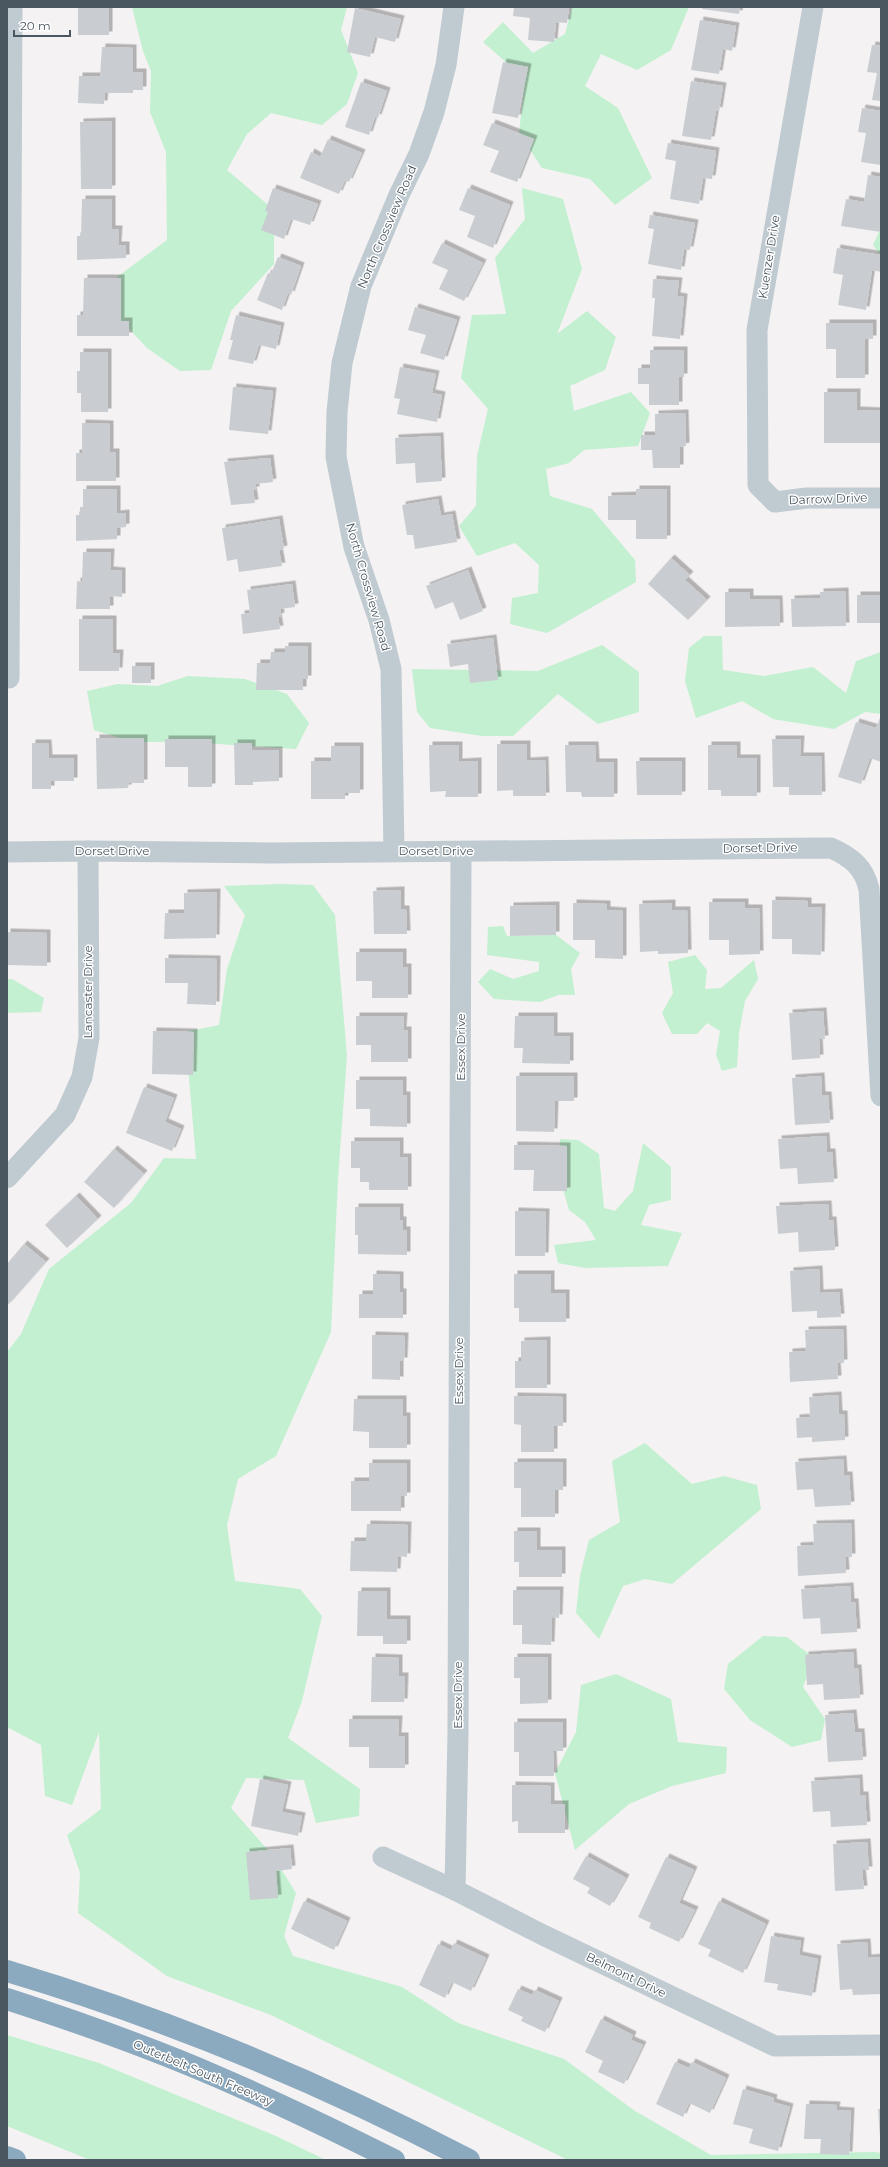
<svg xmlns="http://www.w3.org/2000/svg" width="888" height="2167" font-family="Montserrat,sans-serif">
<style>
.green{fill:#c2f0d0}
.building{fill:#c9cdd1;filter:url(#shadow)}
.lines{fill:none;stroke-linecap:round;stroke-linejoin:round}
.minor{stroke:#c0cad1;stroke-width:21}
.motorway{stroke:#8ba9bf;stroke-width:22}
.labels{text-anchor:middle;stroke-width:3;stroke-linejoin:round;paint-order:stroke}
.street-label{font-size:12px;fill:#4a5760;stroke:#fff}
</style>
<defs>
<filter id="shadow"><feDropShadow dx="3.5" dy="-3.5" stdDeviation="0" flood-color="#0004"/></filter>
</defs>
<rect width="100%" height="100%" fill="#f4f2f2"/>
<!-- green -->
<g class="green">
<polygon points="132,7 347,7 341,30 358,73 347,104 322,125 271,113 247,134 227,170 274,210 274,264 231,311 211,370 180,371 147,348 119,318 117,277 167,240 166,152 150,112 151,71 143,51"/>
<polygon points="572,7 689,7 671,50 637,70 601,54 585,86 618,108 652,178 615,205 590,179 542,168 519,133 525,79 483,42 503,22 533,53 565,34"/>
<polygon points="522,188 563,199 582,269 557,334 587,311 616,337 605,370 570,386 574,411 631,392 650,413 638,446 584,450 569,463 546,469 550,496 592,509 635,560 636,582 547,633 510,624 512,598 538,593 539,565 515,543 477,556 459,526 476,506 477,456 488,409 461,378 472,315 506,314 495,258 525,219"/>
<polygon points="881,227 881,256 873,245"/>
<polygon points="704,636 722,636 723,670 764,676 813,667 846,693 856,661 881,652 881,714 865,712 834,729 773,719 742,701 696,718 685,681 689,648"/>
<polygon points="602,645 639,672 639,712 598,724 558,694 513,736 482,736 430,728 417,712 412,669 538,671"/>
<polygon points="188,676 245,679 287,694 309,723 296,749 188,742 132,742 94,730 87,691 118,684 157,686"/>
<polygon points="280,884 313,885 335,915 347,1056 338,1179 331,1332 276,1456 238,1479 227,1525 235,1581 300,1589 322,1616 302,1701 288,1738 360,1789 359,1816 316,1823 304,1780 246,1778 231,1808 273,1856 296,1893 284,1936 293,1956 402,1987 458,2023 564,2059 635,2111 711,2155 874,2152 881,2153 881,2160 568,2160 271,2015 167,1976 78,1913 80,1873 67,1835 101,1809 99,1732 72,1805 45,1796 41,1745 7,1727 7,1352 21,1334 49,1269 131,1203 164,1158 196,1159 185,1032 219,1025 227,969 245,915 224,886"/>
<polygon points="503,926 507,936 556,935 580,953 571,969 575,995 558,995 540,1002 494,999 478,982 490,969 513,979 539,971 539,962 487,955 488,927"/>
<polygon points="695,955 707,970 705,989 721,988 754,960 758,979 745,1001 739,1033 737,1067 722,1071 716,1055 720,1031 707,1023 697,1034 672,1034 662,1013 673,993 668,962"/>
<polygon points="7,979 12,979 44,998 41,1012 7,1013"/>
<polygon points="560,1139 578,1140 599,1154 604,1208 615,1211 633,1191 643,1143 671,1167 671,1200 649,1205 641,1225 682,1233 668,1266 585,1268 558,1263 554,1245 596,1240 585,1222 569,1210 558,1171"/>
<polygon points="645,1443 692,1484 724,1476 757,1485 761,1509 672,1584 645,1579 623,1586 599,1639 576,1613 580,1576 589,1540 620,1522 612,1461"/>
<polygon points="763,1636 787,1637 814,1658 803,1687 825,1719 821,1740 792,1747 750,1720 724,1689 728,1664"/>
<polygon points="616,1674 671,1699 678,1742 727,1747 726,1773 672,1786 629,1804 575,1850 555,1773 576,1732 581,1685"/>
<polygon points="7,2035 99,2063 276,2136 326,2160 90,2160 7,2126"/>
</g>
<!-- building -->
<g class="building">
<rect x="78" y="7" width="31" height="28"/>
<polygon points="514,7 569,7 567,23 556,22 554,42 528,40 530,18 513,16"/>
<polygon points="702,7 740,7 739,14 702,9"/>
<polygon points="355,8 401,19 395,42 375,37 370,57 347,52"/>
<polygon points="700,20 736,26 732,51 723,49 719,74 691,70"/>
<polygon points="872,45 881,46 881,101 872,100 877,73 867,72"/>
<polygon points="102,47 133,48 133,72 143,72 143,90 133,90 133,93 105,93 104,104 78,103 79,76 100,76"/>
<polygon points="503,62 528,67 518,118 492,113"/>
<polygon points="691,81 723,86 719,111 716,110 711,140 682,136"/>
<polygon points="361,82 387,91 378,118 375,117 369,135 345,127"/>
<polygon points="862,108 881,111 881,165 861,162 866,133 858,132"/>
<polygon points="112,121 112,189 81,189 80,122"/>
<polygon points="492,123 534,139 517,182 490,172 499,151 483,145"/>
<polygon points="328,139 362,153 349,182 345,180 339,194 300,178 311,152 320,157"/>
<polygon points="668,143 716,151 712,179 703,178 699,204 670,199 676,161 665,159"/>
<polygon points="868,175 881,177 881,232 841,226 846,199 864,202"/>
<polygon points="273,188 318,204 310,225 291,219 284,239 261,230 268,212 265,211"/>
<polygon points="468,188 510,205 493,248 467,237 475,216 459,210"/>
<polygon points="82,199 112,199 112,229 119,229 118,245 126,245 126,258 77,260 77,236 81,236"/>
<polygon points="650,215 695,223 690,250 684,249 681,270 648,264 654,229 648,228"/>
<polygon points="442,243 483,263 464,301 439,289 448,270 432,263"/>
<polygon points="837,248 881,255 881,272 872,270 866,310 838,305 843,275 833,273"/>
<polygon points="278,257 301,266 291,295 288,293 282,310 257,300 268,273 271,274"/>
<polygon points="84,278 121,278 121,321 129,321 129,336 77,336 77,315 83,315"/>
<polygon points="653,279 679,281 677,296 684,297 680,339 652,336 655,298 652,298"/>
<polygon points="415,307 457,320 444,360 420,353 426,335 408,330"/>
<polygon points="236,315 281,326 276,349 259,345 253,364 228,359 233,340 230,340"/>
<polygon points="826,323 873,323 873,339 865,339 865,378 836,378 836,349 826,349"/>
<polygon points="650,350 684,350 684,377 679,377 679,405 649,405 649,384 638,384 638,368 650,368"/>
<polygon points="80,352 108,352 108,412 81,412 81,393 77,393 77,371 80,371"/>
<polygon points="400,367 436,374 432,393 442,395 437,422 397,414 400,399 394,398"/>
<polygon points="233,387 273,391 268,434 229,430"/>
<polygon points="824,392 857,392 857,410 881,411 881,443 824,443"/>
<polygon points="685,413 686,446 680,447 680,468 653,468 652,450 641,450 641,435 655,435 655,414"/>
<polygon points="82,423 110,424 110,452 116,452 116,481 76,481 76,453 82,453"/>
<polygon points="440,436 442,481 416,483 415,463 396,464 395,438"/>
<polygon points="270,458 273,482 256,484 256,490 253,490 255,503 231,505 224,462"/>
<polygon points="83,489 117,489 117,514 126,513 126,527 117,528 117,539 76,541 76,515 80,515 80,507 83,507"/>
<polygon points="636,489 667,489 667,539 636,539 636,520 608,520 608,496 636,495"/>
<polygon points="438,499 441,516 452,514 457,542 415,549 413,535 407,535 402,505"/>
<polygon points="279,519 284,549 279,550 282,566 239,572 237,559 227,561 222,528"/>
<polygon points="83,552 111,552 110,570 122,571 122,597 110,596 110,609 76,609 77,581 82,582"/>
<polygon points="671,558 690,575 685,580 707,600 688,620 648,584"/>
<polygon points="468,570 483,611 460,620 453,602 435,609 426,586"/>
<polygon points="292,584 295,607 280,609 281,616 278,617 280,629 243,634 241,614 250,613 247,590"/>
<polygon points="845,591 846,626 792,627 791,599 820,598 820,592"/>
<polygon points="725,592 750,592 750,599 779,599 780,626 725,627"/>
<rect x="857" y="595" width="24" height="28"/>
<polygon points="79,619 113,619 113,653 120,653 119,671 79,671"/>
<polygon points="493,638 498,680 470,683 468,664 450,667 447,644"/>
<polygon points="285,646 308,646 308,679 303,679 303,690 256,690 257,663 270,663 271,652 285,652"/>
<rect x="132" y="666" width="19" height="17"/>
<polygon points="881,715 881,762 870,758 861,784 838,777 856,722 876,728"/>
<polygon points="96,738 144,738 144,783 129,783 128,788 97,789"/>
<polygon points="165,739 212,739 212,787 188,787 188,767 165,767"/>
<polygon points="772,739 801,739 800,756 821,756 822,795 789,795 789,787 773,787"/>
<polygon points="32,743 48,743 49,758 74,758 74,781 51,781 51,789 32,789"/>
<polygon points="234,743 252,743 252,750 279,750 279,781 253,782 253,785 235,785"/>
<polygon points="497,744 527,744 527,761 545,760 546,796 513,796 513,790 497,791"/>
<polygon points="429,745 459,745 459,762 478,761 478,797 445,797 446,791 430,792"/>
<polygon points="565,745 595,745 596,762 614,762 614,797 582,797 581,792 566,792"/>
<polygon points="708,745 737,745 737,758 757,758 757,796 721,796 721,790 708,790"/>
<polygon points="331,746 360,746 360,793 345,793 345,799 311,799 311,761 331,761"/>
<polygon points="636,761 682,761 682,795 637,795"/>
<polygon points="401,890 401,909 406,909 407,934 374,934 373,891"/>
<polygon points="217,892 216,938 164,939 165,913 184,913 184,893"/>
<polygon points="772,900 808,901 808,907 822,907 821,955 792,954 792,939 772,939"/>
<polygon points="709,902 745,902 745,908 759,908 760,954 729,955 729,940 709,940"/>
<polygon points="573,903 607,904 607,910 623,911 623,959 595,958 595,940 573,940"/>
<polygon points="672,903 672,910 687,910 688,953 658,954 658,951 640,952 639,904"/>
<polygon points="556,905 556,935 510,936 510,906"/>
<polygon points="7,932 47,933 47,966 7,965"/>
<polygon points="356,952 403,952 403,967 408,967 408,998 372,998 372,981 356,981"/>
<polygon points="165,958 217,959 216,1005 187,1004 188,983 165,983"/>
<polygon points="823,1011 825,1039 819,1039 820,1058 792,1060 789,1013"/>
<polygon points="356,1016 404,1016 403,1030 408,1030 408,1062 371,1062 371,1045 356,1045"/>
<polygon points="515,1016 554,1016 554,1036 570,1036 570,1064 522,1063 523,1048 514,1048"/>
<polygon points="153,1031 194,1032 193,1075 152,1074"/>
<polygon points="516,1076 574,1076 574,1101 555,1101 554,1132 516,1131"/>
<polygon points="821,1076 822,1095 828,1095 830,1123 795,1125 792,1078"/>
<polygon points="356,1080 403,1080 403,1095 407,1095 407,1127 370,1126 370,1109 356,1109"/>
<polygon points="144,1087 174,1098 165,1122 181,1129 172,1151 126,1133"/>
<polygon points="826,1136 827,1152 832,1152 834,1182 798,1184 797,1168 780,1169 778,1139"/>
<polygon points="351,1141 400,1141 400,1157 408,1157 408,1190 369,1190 369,1182 360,1182 360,1168 351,1168"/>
<polygon points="514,1145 567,1146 567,1191 533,1191 534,1170 514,1170"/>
<polygon points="114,1149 144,1174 114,1208 84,1182"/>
<polygon points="76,1196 98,1219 67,1248 45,1225"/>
<polygon points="828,1204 829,1220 833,1220 835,1250 799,1252 798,1232 778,1234 776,1206"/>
<polygon points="355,1207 400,1207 400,1220 403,1220 403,1230 407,1230 407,1255 358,1254 358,1235 355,1235"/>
<polygon points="515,1211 546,1212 545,1256 515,1256"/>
<polygon points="24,1244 46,1262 7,1306 7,1264"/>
<polygon points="819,1269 820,1293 839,1292 841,1317 817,1318 817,1311 792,1312 790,1271"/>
<polygon points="373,1274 400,1275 400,1292 403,1292 403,1318 359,1318 359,1294 373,1294"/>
<polygon points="514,1274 551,1274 551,1293 566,1293 566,1322 519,1322 519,1308 514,1308"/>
<polygon points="843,1329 844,1363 837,1363 838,1379 790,1382 789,1352 806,1351 805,1330"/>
<polygon points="372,1335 405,1336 404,1361 400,1361 400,1380 372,1379"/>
<polygon points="547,1340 547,1388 515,1388 515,1361 521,1361 521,1341"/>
<polygon points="838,1395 839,1414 844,1414 845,1440 812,1442 812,1437 797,1438 796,1418 810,1417 809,1397"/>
<polygon points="514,1396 563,1397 563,1426 554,1426 554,1452 521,1452 521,1425 514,1424"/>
<polygon points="354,1399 403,1399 403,1416 407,1416 407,1448 369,1448 369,1432 353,1431"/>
<polygon points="843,1459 844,1475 849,1475 851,1505 815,1507 813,1489 797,1490 795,1462"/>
<polygon points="514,1462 563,1462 563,1490 555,1490 555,1517 521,1517 521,1488 514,1488"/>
<polygon points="369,1463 407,1463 407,1496 401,1496 401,1511 351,1511 351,1481 369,1481"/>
<polygon points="851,1523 852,1557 845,1557 846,1573 798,1576 797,1546 814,1545 813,1524"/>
<polygon points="367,1524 408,1525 407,1557 398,1556 397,1572 350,1571 351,1541 366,1541"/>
<polygon points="514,1531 537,1531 537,1550 562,1550 562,1577 519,1577 519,1562 514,1562"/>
<polygon points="850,1586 851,1602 855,1602 857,1632 821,1634 820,1618 803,1619 801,1589"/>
<polygon points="513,1590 560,1590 559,1618 552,1617 551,1645 522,1644 522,1625 513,1625"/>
<polygon points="358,1591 387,1591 387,1619 407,1619 407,1644 383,1644 383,1636 357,1636"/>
<polygon points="853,1652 854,1668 858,1668 860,1698 824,1700 823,1684 807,1685 805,1655"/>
<polygon points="372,1657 399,1658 399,1676 405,1676 404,1702 371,1702"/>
<polygon points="514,1657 548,1657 548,1703 520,1704 520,1678 514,1678"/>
<polygon points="853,1713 855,1732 861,1732 863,1760 828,1762 825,1715"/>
<polygon points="349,1719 399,1719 398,1736 405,1736 405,1768 369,1768 369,1747 349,1747"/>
<polygon points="514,1722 563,1722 563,1751 553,1751 554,1776 519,1776 519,1752 514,1752"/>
<polygon points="859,1778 860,1795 865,1795 867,1825 831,1827 830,1811 813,1812 811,1781"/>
<polygon points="260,1779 288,1785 282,1812 302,1816 298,1836 251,1826"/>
<polygon points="512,1785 551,1786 551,1804 565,1804 565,1833 518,1833 518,1821 512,1822"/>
<polygon points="867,1842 869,1870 862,1870 864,1889 835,1891 833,1844"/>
<polygon points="290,1848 292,1869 276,1871 278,1898 250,1900 246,1852"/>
<polygon points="586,1856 626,1878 610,1906 587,1893 590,1888 573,1879"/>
<polygon points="666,1857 694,1870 679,1903 695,1910 679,1942 649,1928 651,1923 638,1917"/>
<polygon points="304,1901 347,1921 334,1950 291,1929"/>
<polygon points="719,1901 766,1924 743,1973 708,1956 711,1950 698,1944"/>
<polygon points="771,1936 801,1941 799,1955 818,1959 812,1996 777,1990 778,1984 764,1982"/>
<polygon points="867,1942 868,1958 881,1957 881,1994 853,1995 852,1989 840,1990 837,1944"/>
<polygon points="454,1943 486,1958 471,1991 452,1982 445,1998 419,1985 438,1944 451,1950"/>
<polygon points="518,1989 532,1995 535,1990 559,2001 545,2032 521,2021 523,2017 508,2010"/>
<polygon points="601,2019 633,2035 631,2040 643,2045 624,2084 598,2072 603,2061 585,2052"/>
<polygon points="675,2062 689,2068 692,2062 726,2078 710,2113 689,2103 683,2117 656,2104"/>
<polygon points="743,2089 774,2098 773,2102 790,2107 778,2151 749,2143 753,2129 733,2124"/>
<polygon points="806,2104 837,2105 836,2110 851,2111 849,2155 820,2154 821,2139 804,2139"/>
<polygon points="878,2109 881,2109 881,2138 880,2138"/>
</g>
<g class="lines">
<!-- minor -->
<g class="minor">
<polyline points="813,7 757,330 758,485 775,502 807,498 881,498"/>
<polyline points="9,678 12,7"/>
<polyline points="394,851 391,669 379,620 354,547 336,457 337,412 342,363 361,286 399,195 419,154 434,112 446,65 454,7"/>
<path d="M7 852 88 851 271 853 831 848C851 857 864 867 869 889L881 1096"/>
<polyline points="7,1178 65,1115 82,1077 89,1038 88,851"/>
<polyline points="383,1857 455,1890 543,1935 775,2046 881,2045"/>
<polyline points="455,1890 458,1733 461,852"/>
</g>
<!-- motorway -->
<g class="motorway">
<path d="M7 1971C168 2019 320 2082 469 2160"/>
<path d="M7 1999C78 2022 149 2047 218 2077 278 2103 336 2131 394 2160"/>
<polyline points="7,2157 15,2160"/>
</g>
</g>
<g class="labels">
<!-- street labels -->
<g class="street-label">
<text transform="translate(387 227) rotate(-67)" y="4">North Crossview Road</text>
<text transform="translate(769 257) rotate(-81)" y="4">Kuenzer Drive</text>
<text transform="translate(828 499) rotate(-2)" y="4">Darrow Drive</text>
<text transform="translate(368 587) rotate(74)" y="4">North Crossview Road</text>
<text transform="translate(760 848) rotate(-1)" y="4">Dorset Drive</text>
<text x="112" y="855">Dorset Drive</text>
<text x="436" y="855">Dorset Drive</text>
<text transform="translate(88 992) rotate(-90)" y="4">Lancaster Drive</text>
<text transform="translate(461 1047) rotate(-90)" y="4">Essex Drive</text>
<text transform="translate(459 1371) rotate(-90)" y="4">Essex Drive</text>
<text transform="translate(458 1695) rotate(-90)" y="4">Essex Drive</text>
<text transform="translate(626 1975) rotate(26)" y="4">Belmont Drive</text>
<text transform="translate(203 2073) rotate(23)" y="4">Outerbelt South Freeway</text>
</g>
</g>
<!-- border -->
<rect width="888" height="2167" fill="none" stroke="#4a5760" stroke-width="16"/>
<!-- scale -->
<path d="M14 30v6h56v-6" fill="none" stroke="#4a5760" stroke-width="2"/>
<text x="20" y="30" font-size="12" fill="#4a5760" stroke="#ffffff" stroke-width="3" paint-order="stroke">20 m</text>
</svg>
